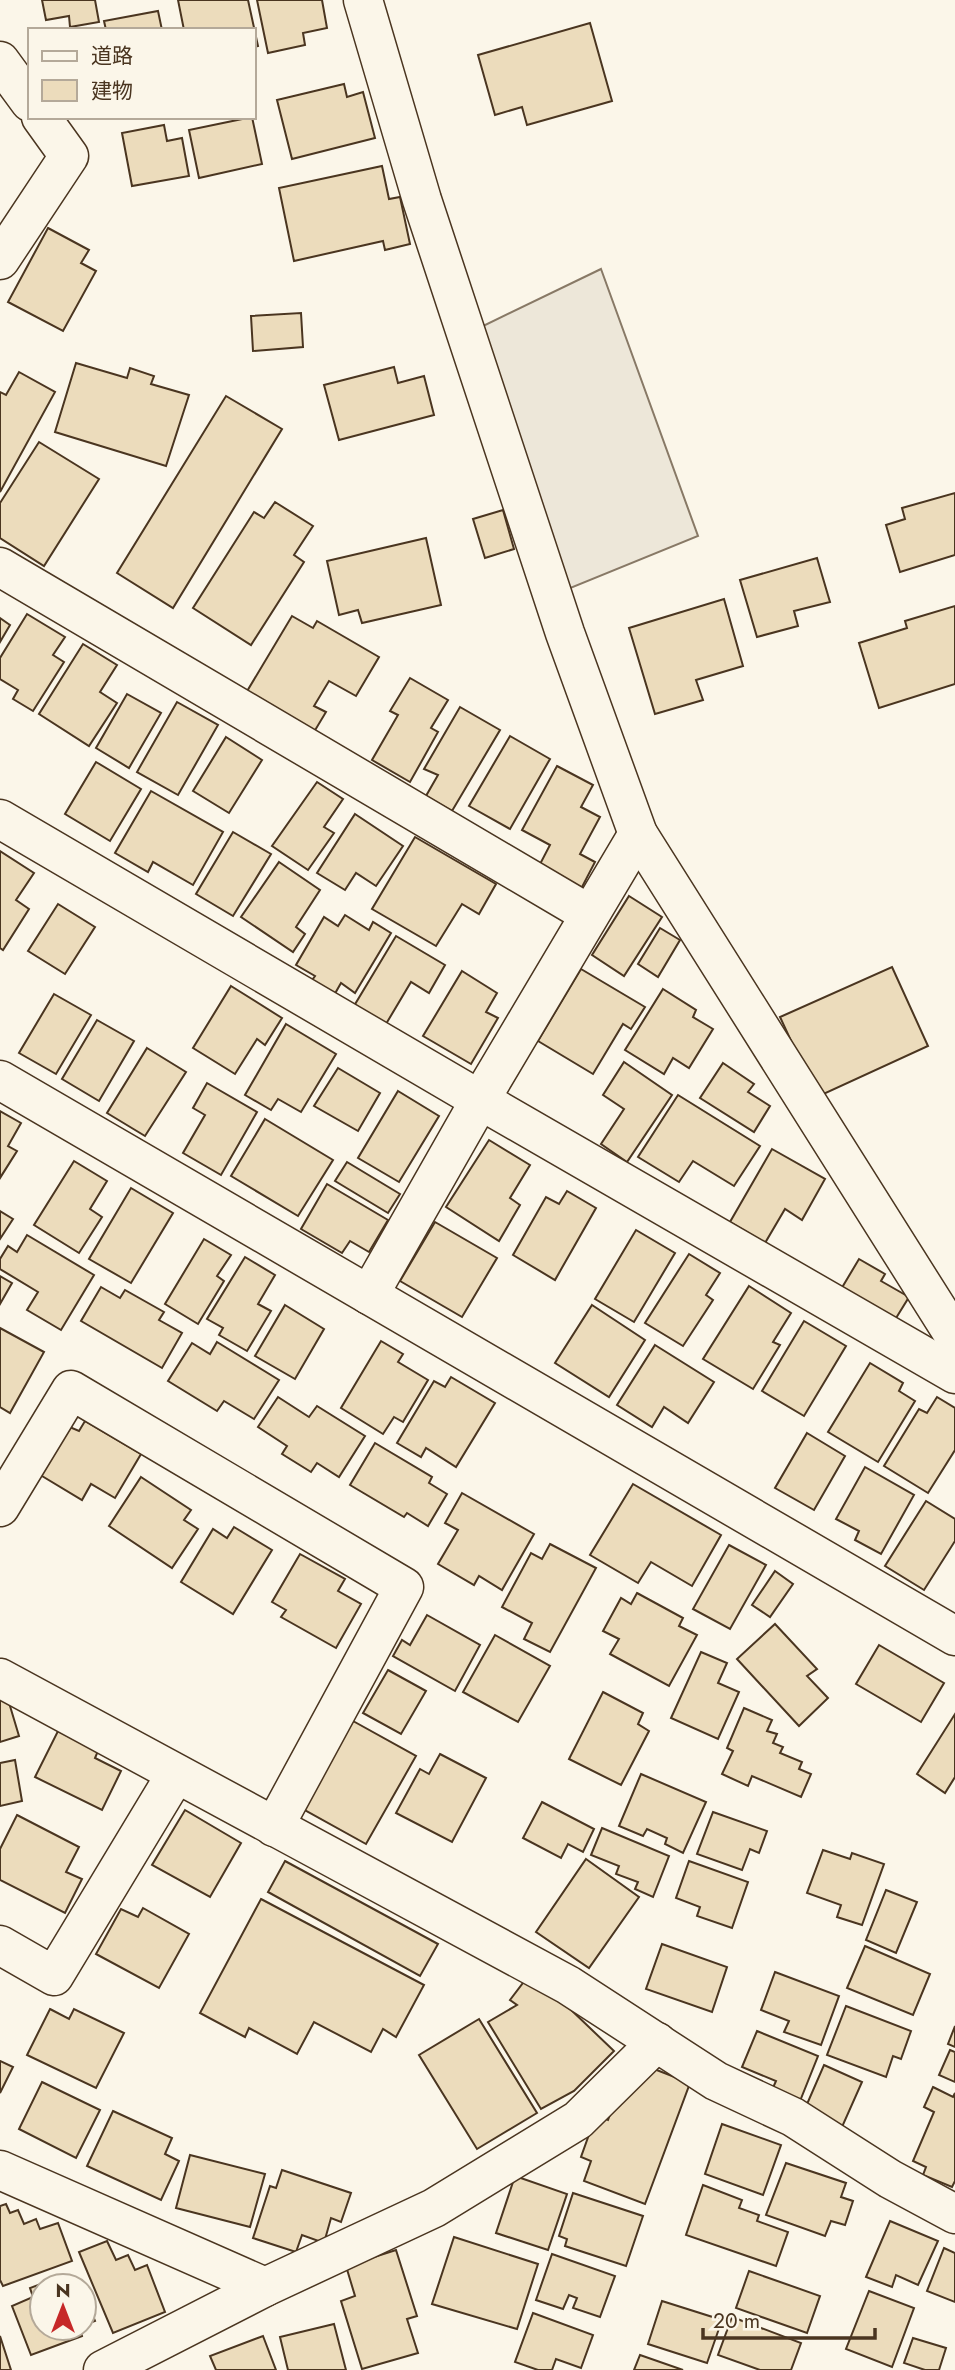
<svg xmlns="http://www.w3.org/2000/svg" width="955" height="2370" font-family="Jost,'Noto Sans JP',sans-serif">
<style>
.parking{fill:#ede7d9;stroke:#887966;stroke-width:2}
.building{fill:#ecdcbc;stroke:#4a3520;stroke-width:2}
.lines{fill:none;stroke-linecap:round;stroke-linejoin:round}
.minor-casing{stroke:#4a3520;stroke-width:41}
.minor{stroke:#fbf6e9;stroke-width:38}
</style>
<rect width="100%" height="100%" fill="#fbf6e9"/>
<!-- parking -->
<polygon class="parking" points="601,269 698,536 568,589 483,326"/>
<!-- building -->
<g class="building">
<polygon points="42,0 95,0 99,22 70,27 69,16 46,20"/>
<polygon points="178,0 248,0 258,46 254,47 254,30 184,30"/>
<polygon points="257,0 322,0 327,28 303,33 305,45 268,53"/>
<polygon points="158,11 162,30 106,30 104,21"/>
<polygon points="590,23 612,101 527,125 522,107 495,115 478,55"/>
<polygon points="344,84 347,97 363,92 375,138 292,159 277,100"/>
<polygon points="252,117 262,164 199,178 189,130"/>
<polygon points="164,125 167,141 182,138 189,176 132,186 122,133"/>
<polygon points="382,166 389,199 400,197 410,244 385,250 383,241 294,261 279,188"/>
<polygon points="48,228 89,250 81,263 96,271 63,331 8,302"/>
<polygon points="301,313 303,347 253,351 251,316"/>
<polygon points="76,363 127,378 130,368 154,376 151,384 189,395 166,466 55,432"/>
<polygon points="394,367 398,383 424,376 434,415 339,440 324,385"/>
<polygon points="19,372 55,392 0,492 0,392 6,395"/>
<polygon points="226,396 282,429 173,608 117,573"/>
<polygon points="39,442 99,479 44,566 0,538 0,503"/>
<polygon points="955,493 955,555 900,572 886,525 905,519 902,508"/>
<polygon points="275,502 313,526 294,555 304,562 251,645 193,608 254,512 264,518"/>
<polygon points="503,510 514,549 485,558 473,519"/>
<polygon points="426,538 441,605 362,623 358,610 339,615 327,561"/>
<polygon points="817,558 830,602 794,611 798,626 757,637 740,580"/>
<polygon points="724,599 743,666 696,680 703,700 655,714 629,628"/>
<polygon points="955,606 955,684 879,708 859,643 907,628 905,621"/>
<polygon points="27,614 65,637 53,655 64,662 33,711 13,699 18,690 0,679 0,658"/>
<polygon points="292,616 313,628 317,621 379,657 356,696 329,681 314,706 326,712 314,732 246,693"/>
<polygon points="0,618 10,625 0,642"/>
<polygon points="83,644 117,665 100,692 117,703 89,746 39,714"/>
<polygon points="410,678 448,700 431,728 438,732 410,782 372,760 398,715 390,711"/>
<polygon points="127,694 161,713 129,768 96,748"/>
<polygon points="177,702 218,725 178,795 137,772"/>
<polygon points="460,707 500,730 452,811 426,796 438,775 424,769"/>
<polygon points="510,736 550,759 510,829 469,806"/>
<polygon points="226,737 262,760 229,813 193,791"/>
<polygon points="96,762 141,789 110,841 65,814"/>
<polygon points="557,766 593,785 581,807 600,817 580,854 595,862 581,889 539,866 550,845 522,830"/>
<polygon points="317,782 343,799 324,827 334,833 308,870 272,846"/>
<polygon points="151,791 223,832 193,885 153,862 148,872 115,853"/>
<polygon points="355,814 403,846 376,886 356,873 345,890 317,873"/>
<polygon points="233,832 271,854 233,916 196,894"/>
<polygon points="415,837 496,884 479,914 462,904 436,946 372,909"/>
<polygon points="0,851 34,873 16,900 29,909 3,950 0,948"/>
<polygon points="279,862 320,890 296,927 305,934 293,952 241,917"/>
<polygon points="629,896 662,917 624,976 592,955"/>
<polygon points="58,904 95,927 65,974 28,951"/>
<polygon points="345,915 369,930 373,922 391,933 355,993 341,983 333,997 310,983 315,976 296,965 324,917 338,926"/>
<polygon points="660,928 680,940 658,977 638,964"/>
<polygon points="396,936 445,965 429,993 411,982 386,1024 354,1006"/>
<polygon points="892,967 928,1046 817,1097 780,1017"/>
<polygon points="581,969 645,1007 631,1029 623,1024 593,1074 538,1041"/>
<polygon points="462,971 497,993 486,1012 498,1018 471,1064 423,1036"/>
<polygon points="231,986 282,1018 265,1045 257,1039 235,1074 193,1048"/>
<polygon points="663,989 696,1010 693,1017 713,1029 689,1068 673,1058 664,1074 625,1050"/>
<polygon points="54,994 91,1015 56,1074 19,1053"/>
<polygon points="97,1020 134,1041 99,1101 62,1079"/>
<polygon points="286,1024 336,1054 301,1112 278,1099 271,1110 245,1095"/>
<polygon points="147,1048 186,1072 145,1136 107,1113"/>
<polygon points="624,1062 672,1095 627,1162 601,1144 624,1109 603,1095"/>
<polygon points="723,1063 754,1084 748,1092 770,1106 754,1132 700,1098"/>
<polygon points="338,1068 380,1093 358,1131 314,1106"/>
<polygon points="207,1083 257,1112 221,1175 183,1153 205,1115 193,1108"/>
<polygon points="398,1091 439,1116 399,1182 358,1158"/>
<polygon points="678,1095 760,1146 734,1186 693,1161 679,1182 638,1157"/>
<polygon points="0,1111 21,1123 8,1146 17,1151 0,1178"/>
<polygon points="265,1119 333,1160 298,1216 231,1176"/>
<polygon points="489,1140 530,1165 510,1198 520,1205 499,1241 446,1207"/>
<polygon points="772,1149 825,1179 802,1220 785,1209 765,1243 730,1222"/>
<polygon points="74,1161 107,1181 90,1209 102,1217 79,1253 34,1225"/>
<polygon points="347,1162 400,1194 388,1213 335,1181"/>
<polygon points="327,1184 388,1220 369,1252 350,1241 342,1253 301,1229"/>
<polygon points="131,1188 173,1213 131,1283 89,1259"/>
<polygon points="567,1191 596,1208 555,1280 513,1255 546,1197 559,1204"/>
<polygon points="0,1211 13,1219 0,1239"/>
<polygon points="435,1222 497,1258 462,1317 400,1281"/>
<polygon points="636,1230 675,1253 634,1322 595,1299"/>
<polygon points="27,1235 94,1275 61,1330 27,1310 38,1292 0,1269 0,1259 8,1246 17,1252"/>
<polygon points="204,1239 231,1255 217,1276 224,1281 198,1324 165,1304"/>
<polygon points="689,1254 720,1273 706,1295 713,1300 683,1346 645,1323"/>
<polygon points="245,1257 275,1275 258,1304 271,1311 247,1351 219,1335 223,1328 207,1319"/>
<polygon points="859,1259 885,1274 881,1281 909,1297 893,1323 840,1291"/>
<polygon points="0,1276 12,1283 0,1304"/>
<polygon points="749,1286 791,1313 773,1342 780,1345 753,1389 703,1359"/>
<polygon points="101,1287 120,1298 125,1290 164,1312 159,1320 182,1333 162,1368 81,1321"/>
<polygon points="285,1305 324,1329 295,1379 255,1356"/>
<polygon points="592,1305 645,1340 609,1397 555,1363"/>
<polygon points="804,1321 846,1346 804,1416 762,1391"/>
<polygon points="0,1328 44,1352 10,1413 0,1407"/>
<polygon points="381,1341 403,1354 398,1362 428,1380 403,1422 394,1417 383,1434 341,1408"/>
<polygon points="217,1342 279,1380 254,1419 224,1401 217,1411 168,1381 192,1343 210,1354"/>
<polygon points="655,1345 714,1382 688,1423 664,1407 652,1427 617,1405"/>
<polygon points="870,1363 903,1383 899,1391 915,1401 878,1462 828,1432"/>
<polygon points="451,1377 495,1403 456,1467 426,1448 421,1457 397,1443 434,1381 445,1387"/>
<polygon points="278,1397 309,1417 317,1406 365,1436 339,1477 317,1463 311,1472 282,1454 287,1446 258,1427"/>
<polygon points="937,1397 955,1408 955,1450 928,1493 884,1466 919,1409 927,1413"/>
<polygon points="85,1421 141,1454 115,1498 91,1484 82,1500 37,1473 65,1425 79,1431"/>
<polygon points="807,1433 845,1456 814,1510 775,1488"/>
<polygon points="375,1443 432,1477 429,1483 447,1494 428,1526 407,1513 404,1517 350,1485"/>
<polygon points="865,1467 914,1495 881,1554 855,1540 859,1531 836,1519"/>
<polygon points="141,1477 191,1510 184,1520 198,1529 172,1568 109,1526"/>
<polygon points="633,1484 721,1535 692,1586 651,1562 638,1583 590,1555"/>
<polygon points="462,1493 534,1534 502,1590 479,1576 474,1585 438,1564 458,1530 445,1523"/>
<polygon points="926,1501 955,1519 955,1541 924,1590 885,1566"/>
<polygon points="234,1527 272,1550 233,1614 181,1582 213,1529 227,1538"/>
<polygon points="550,1544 596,1568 550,1652 524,1639 532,1623 502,1607 531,1553 542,1559"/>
<polygon points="729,1545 766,1565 730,1629 693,1609"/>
<polygon points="300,1554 345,1579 338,1591 361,1604 336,1648 281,1617 286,1610 272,1602"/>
<polygon points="775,1571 793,1584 770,1617 752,1605"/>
<polygon points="637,1593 683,1618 679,1626 697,1635 669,1686 610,1654 619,1639 603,1631 621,1598 631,1604"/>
<polygon points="427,1615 480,1645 455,1691 393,1656 402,1640 410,1645"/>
<polygon points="775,1624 817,1669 807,1676 828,1698 799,1726 737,1659"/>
<polygon points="495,1635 550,1666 518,1722 463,1692"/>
<polygon points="879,1645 944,1683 921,1722 856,1684"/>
<polygon points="701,1652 727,1663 718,1683 739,1692 718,1739 671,1718"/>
<polygon points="388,1670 426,1691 401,1734 363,1713"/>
<polygon points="603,1692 643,1713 638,1724 649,1731 621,1785 569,1759"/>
<polygon points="7,1696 19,1736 0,1742 0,1698"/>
<polygon points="744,1708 772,1720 767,1731 777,1734 773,1743 783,1747 780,1753 802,1762 799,1769 811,1774 801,1797 752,1776 748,1786 722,1774 733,1751 727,1748"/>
<polygon points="955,1714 955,1777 945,1793 917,1774"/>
<polygon points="353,1721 416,1756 366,1844 303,1809"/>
<polygon points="58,1731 98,1751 95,1758 121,1771 102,1810 35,1777"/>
<polygon points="440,1754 486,1778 452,1842 396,1813 420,1769 429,1774"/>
<polygon points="15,1760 22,1801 0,1806 0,1763"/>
<polygon points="641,1774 706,1802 683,1853 665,1844 667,1838 647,1829 643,1836 619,1826"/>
<polygon points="542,1802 594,1829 583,1852 568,1844 561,1858 523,1838"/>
<polygon points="185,1810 241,1843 210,1897 152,1865"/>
<polygon points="713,1812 767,1831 759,1853 750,1849 742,1870 697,1854"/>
<polygon points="17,1815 79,1847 66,1872 82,1879 65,1913 0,1880 0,1849"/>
<polygon points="602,1828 669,1856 653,1897 635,1889 638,1882 616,1874 619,1866 591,1855"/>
<polygon points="823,1850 850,1859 852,1853 884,1864 862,1925 837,1917 841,1905 807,1893"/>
<polygon points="586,1859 639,1897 589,1968 536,1932"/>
<polygon points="285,1861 438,1944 420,1976 268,1892"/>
<polygon points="689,1861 748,1882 732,1928 697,1916 700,1907 676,1898"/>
<polygon points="886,1890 917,1902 896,1953 866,1940"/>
<polygon points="261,1899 424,1985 396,2037 383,2029 371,2052 314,2022 297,2054 249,2028 245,2037 200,2013"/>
<polygon points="143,1908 189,1934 159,1988 96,1954 121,1909 138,1917"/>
<polygon points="662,1944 727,1967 712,2012 646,1989"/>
<polygon points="865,1946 930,1974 913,2015 847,1988"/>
<polygon points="775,1972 839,1996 821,2045 784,2032 789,2021 761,2010"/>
<polygon points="526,1979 545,1985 614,2051 574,2091 541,2109 488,2022 517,2005 510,2000"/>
<polygon points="846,2006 911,2031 901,2059 893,2056 886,2077 827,2055"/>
<polygon points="50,2009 69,2019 74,2009 124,2033 96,2088 27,2055"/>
<polygon points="479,2019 537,2113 477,2149 419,2055"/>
<polygon points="955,2026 955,2047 948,2044"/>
<polygon points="757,2031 818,2056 800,2101 772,2090 776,2081 742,2067"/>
<polygon points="950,2050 955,2052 955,2082 939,2075"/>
<polygon points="0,2061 13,2067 0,2093"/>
<polygon points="824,2065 862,2082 842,2127 804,2111"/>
<polygon points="649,2067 690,2083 645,2204 584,2181 591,2161 581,2157 596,2115 608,2120 617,2096"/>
<polygon points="42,2082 100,2110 76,2158 19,2129"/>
<polygon points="933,2087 953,2097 955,2093 955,2181 952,2187 923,2175 926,2167 913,2161 934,2112 924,2107"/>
<polygon points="113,2111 172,2138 165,2154 179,2161 161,2200 87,2166"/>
<polygon points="722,2124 781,2145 763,2195 705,2174"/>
<polygon points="190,2155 265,2174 250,2227 176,2208"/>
<polygon points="786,2163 846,2183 841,2197 853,2201 845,2225 831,2221 825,2236 766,2215"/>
<polygon points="282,2170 351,2193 341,2222 331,2218 324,2243 302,2235 296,2252 253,2238 270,2186 276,2188"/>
<polygon points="515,2176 567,2194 548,2250 496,2233"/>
<polygon points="703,2185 742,2200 739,2208 759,2215 757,2221 788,2232 776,2266 686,2235"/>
<polygon points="573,2193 643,2216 626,2266 565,2246 567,2239 559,2236"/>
<polygon points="6,2204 10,2213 18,2210 24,2224 36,2219 40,2229 58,2223 72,2261 3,2286 0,2280 0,2206"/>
<polygon points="890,2221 938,2241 918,2285 896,2275 892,2287 866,2277"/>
<polygon points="454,2237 538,2264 517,2329 432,2304"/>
<polygon points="107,2241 116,2260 128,2255 135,2270 147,2265 165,2312 113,2333 79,2252"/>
<polygon points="944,2248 955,2253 955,2302 927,2291"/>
<polygon points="396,2250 417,2316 407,2319 418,2353 362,2369 341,2301 355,2296 346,2266"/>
<polygon points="552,2254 615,2276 600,2317 573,2308 577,2298 569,2295 563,2309 536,2300"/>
<polygon points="749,2271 820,2296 807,2333 736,2308"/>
<polygon points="62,2276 66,2286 42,2286 42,2328 80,2328 82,2336 31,2355 12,2306 33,2297 30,2288"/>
<polygon points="869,2291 914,2308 892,2367 846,2349"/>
<polygon points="84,2293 95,2321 84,2325"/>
<polygon points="662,2301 722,2320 707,2363 648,2344"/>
<polygon points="533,2313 593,2335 581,2368 556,2359 552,2370 538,2370 515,2362"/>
<polygon points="732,2317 801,2343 791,2370 760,2370 718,2355"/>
<polygon points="334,2324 346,2370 288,2370 280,2337"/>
<polygon points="0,2336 11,2370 0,2370"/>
<polygon points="263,2336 276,2370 216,2370 210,2356"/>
<polygon points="913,2338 946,2348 939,2370 925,2370 904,2363"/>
<polygon points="640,2355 683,2370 634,2370"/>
</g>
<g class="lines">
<!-- minor casing -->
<g class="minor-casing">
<g id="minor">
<polyline points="363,0 422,200 565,633 638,834 955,1337"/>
<polyline points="0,61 30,102"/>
<polyline points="0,260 69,156 41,117"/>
<polyline points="0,567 589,914"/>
<polyline points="0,819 480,1100 955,1374"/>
<polyline points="0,1080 955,1636"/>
<polyline points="369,1295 480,1100 638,834"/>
<polyline points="0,1507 71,1390 404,1587 274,1827"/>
<polyline points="0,1678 568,1985 716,2081 793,2117 890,2179 955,2214"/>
<polyline points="0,1945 54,1976 176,1774"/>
<polyline points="0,2170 265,2287"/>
<polyline points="103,2370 265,2287 434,2208 578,2120 657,2042"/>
</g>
</g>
<!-- minor -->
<use href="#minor" class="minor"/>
</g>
<!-- legend -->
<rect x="28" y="28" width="228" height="91" fill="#fbf6e9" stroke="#b4a999" stroke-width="2"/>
<rect x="42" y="51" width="35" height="10" fill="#fbf6e9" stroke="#b4a999" stroke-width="2"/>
<text x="91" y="63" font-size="21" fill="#4a3520">道路</text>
<rect x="42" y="80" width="35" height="21" fill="#ecdcbc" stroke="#b4a999" stroke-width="2"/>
<text x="91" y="98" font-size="21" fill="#4a3520">建物</text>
<!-- north arrow -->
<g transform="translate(63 2307)"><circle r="33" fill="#fbf6e9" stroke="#b4a999" stroke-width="2"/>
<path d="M0-5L12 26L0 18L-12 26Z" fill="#c62828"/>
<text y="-10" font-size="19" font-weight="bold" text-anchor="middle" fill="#4a3520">N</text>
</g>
<!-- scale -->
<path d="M703 2328v10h172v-10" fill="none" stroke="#4a3520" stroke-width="3.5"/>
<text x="713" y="2328" font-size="21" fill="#4a3520" stroke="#fbf6e9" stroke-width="5" paint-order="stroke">20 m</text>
</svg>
